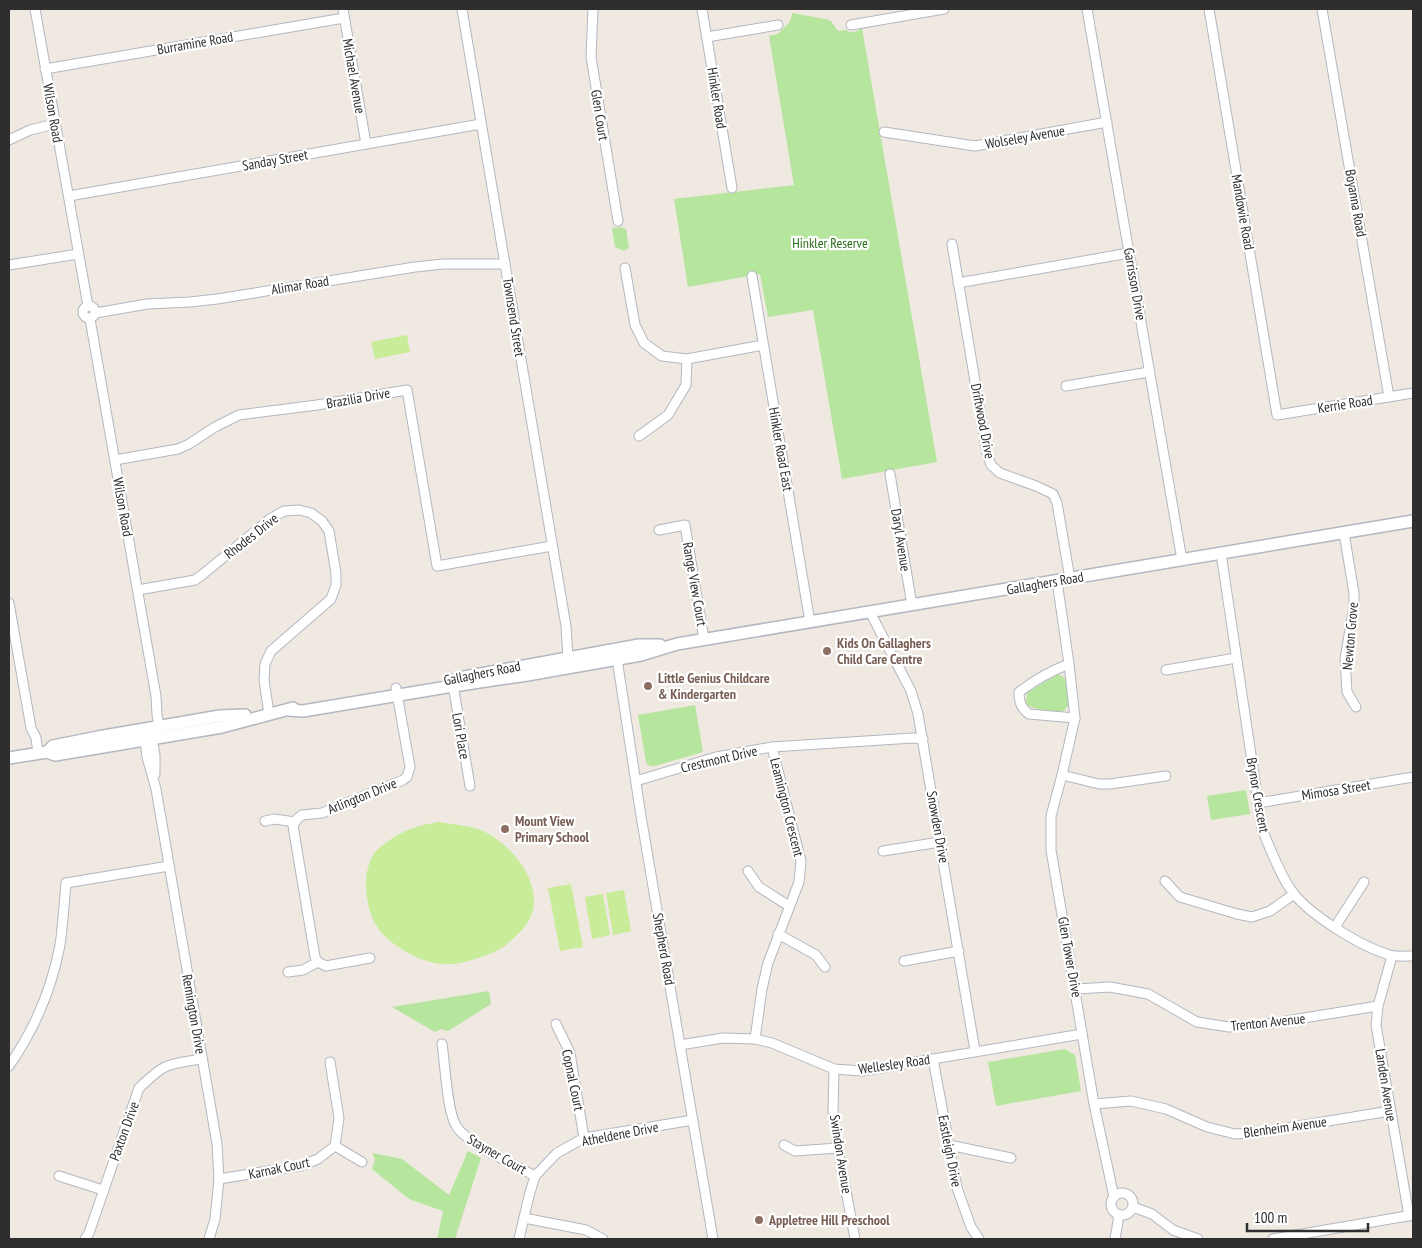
<svg xmlns="http://www.w3.org/2000/svg" width="1422" height="1248" font-family="'PT Sans Narrow',sans-serif">
<style>
.green{fill:#b6e59e}
.pitch{fill:#c9ec9a}
.lines{fill:none;stroke-linecap:round;stroke-linejoin:round}
.minor-casing{stroke:#b4b7c1;stroke-width:11}
.tertiary-casing{stroke:#b4b7c1;stroke-width:14}
.minor{stroke:#fff;stroke-width:9}
.tertiary{stroke:#fff;stroke-width:11}
.education-dot{fill:#8d6e63;stroke:#fff;stroke-width:2}
.labels{text-anchor:middle;stroke-width:4.5;stroke-linejoin:round;paint-order:stroke}
.street-label{font-size:14px;fill:#2e2e2e;stroke:#fff}
.park-label{font-size:14px;fill:#2c6e1b;stroke:#fff}
.education-label{font-size:14px;font-weight:bold;fill:#785e54;stroke:#fff;text-anchor:start}
</style>
<rect width="100%" height="100%" fill="#efe9e1"/>
<!-- green -->
<g class="green">
<path d="M792 13 830 20 838 31 846 30C852 35 856 31 862 28L937 462 842 479 813 310 768 317 760 274 688 287 674 199 794 185 769 36C779 34 778 34 784 28 791 21 790 23 792 13Z"/>
<polygon points="621,227 626,229 629,248 624,251 615,247 612,228"/>
<path d="M1058 674 1068 680 1069 704 1064 711C1057 712 1031 710 1027 704 1025 700 1027 696 1028 692Z"/>
<path d="M695 705 703 752 655 766C651 767 648 766 646 762L638 715Z"/>
<polygon points="1246,790 1250,814 1211,820 1207,796"/>
<polygon points="489,991 491,1004 448,1031 441,1029 435,1032 392,1007"/>
<polygon points="1065,1049 1075,1055 1081,1091 996,1106 988,1062"/>
<polygon points="468,1151 481,1158 455,1239 437,1239 443,1211 409,1199 372,1169 375,1159 372,1153 402,1159 449,1195"/>
</g>
<!-- pitch -->
<g class="pitch">
<polygon points="407,335 410,352 375,359 371,342"/>
<path d="M439 822C451 824 473 826 483 831 512 844 547 887 529 920 525 928 516 936 509 942 500 951 487 955 475 959 464 963 453 965 442 964 421 963 390 945 378 928 371 918 368 906 367 896 364 881 367 864 375 852 378 848 383 845 387 842 403 830 419 825 439 822Z"/>
<polygon points="571,884 583,947 560,951 548,888"/>
<polygon points="624,890 631,931 613,935 606,893"/>
<polygon points="603,894 610,935 592,939 585,897"/>
</g>
<g class="lines">
<!-- minor casing -->
<g class="minor-casing">
<g id="minor">
<polyline points="35,9 88,306"/>
<polyline points="343,9 366,144"/>
<polyline points="462,9 566,626 568,658"/>
<polyline points="593,9 591,57 618,221"/>
<polyline points="702,9 732,188"/>
<polyline points="1087,9 1182,560"/>
<polyline points="1209,9 1277,415 1413,393"/>
<polyline points="1322,9 1389,397"/>
<polyline points="851,25 944,9"/>
<polyline points="707,37 778,25"/>
<polyline points="45,69 344,18"/>
<polyline points="884,132 975,146 1107,122"/>
<polyline points="9,140 30,130 55,124"/>
<polyline points="69,196 481,124"/>
<polyline points="952,244 987,453 991,465 1000,473 1036,486 1053,494 1057,503 1070,579"/>
<polyline points="9,265 78,254"/>
<polyline points="625,268 635,325 644,343 662,356 687,359 763,345"/>
<polyline points="752,276 810,622"/>
<polyline points="958,283 1129,253"/>
<circle cx="89" cy="312" r="6"/>
<polyline points="96,313 147,304 190,302 217,299 415,267 443,264 505,264"/>
<polyline points="90,319 156,696 157,715 159,727"/>
<polyline points="1066,386 1149,372"/>
<polyline points="639,436 668,415 686,385 687,359"/>
<polyline points="115,460 178,449 189,444 215,427 239,415 317,405 407,390 437,566 552,546"/>
<polyline points="890,474 912,605"/>
<polyline points="659,530 685,525 704,640"/>
<polyline points="1344,533 1354,593 1354,606 1345,659 1347,692 1356,707"/>
<path d="M1221 553 1262 829C1270 848 1281 878 1294 894 1313 917 1362 947 1390 955 1397 957 1406 956 1413 956"/>
<polyline points="1057,581 1069,664 1075,718 1062,775 1051,816 1051,850 1094,1104 1114,1197"/>
<polyline points="138,590 195,580 202,575 270,519 284,511 299,510 311,513 322,521 329,531 336,573 336,585 331,599 271,651 265,664 264,680 269,714"/>
<polyline points="9,603 31,728 36,738 38,753"/>
<polyline points="870,612 911,691 918,714 975,1051"/>
<polyline points="617,659 641,816 713,1239"/>
<path d="M1069 664C1050 671 1035 680 1019 692 1019 702 1021 708 1029 714L1075 718"/>
<polyline points="1166,670 1236,658"/>
<polyline points="452,679 470,786"/>
<polyline points="152,738 155,755 155,774"/>
<polyline points="145,739 147,757 156,789 217,1144 219,1179 215,1219 209,1239"/>
<polyline points="1062,775 1099,784 1110,784 1166,776"/>
<polyline points="636,781 716,757 772,747 913,738 923,739"/>
<polyline points="1258,803 1413,777"/>
<polyline points="265,821 274,819 295,822"/>
<polyline points="883,851 940,842"/>
<polyline points="748,871 759,887 789,906"/>
<polyline points="1165,881 1180,897 1237,914 1252,917 1270,911 1294,894"/>
<polyline points="1335,927 1364,882"/>
<polyline points="778,934 816,955 825,967"/>
<polyline points="1392,956 1378,1006 1376,1025 1409,1216"/>
<polyline points="370,958 326,966 318,962 315,957 293,826 297,819 302,815 322,813 403,780 407,777 410,767 396,688"/>
<polyline points="904,961 959,951"/>
<polyline points="288,972 303,970 318,962"/>
<polyline points="1076,989 1110,987 1148,994 1197,1022 1229,1027 1267,1024 1378,1006"/>
<polyline points="556,1024 570,1053 584,1138"/>
<polyline points="755,1039 762,989 768,963 799,882 801,861 772,747"/>
<path d="M442 1044C445 1062 447 1114 457 1127 468 1144 515 1165 535 1176"/>
<polyline points="680,1045 723,1038 755,1039 772,1043 834,1069 862,1071 1082,1034"/>
<polyline points="933,1059 957,1188 971,1227 979,1239"/>
<path d="M9 1066C34 1030 52 988 60 945 63 925 64 904 66 883L169 866"/>
<polyline points="834,1069 833,1111 838,1148 855,1239"/>
<polyline points="1094,1104 1131,1101 1166,1109 1207,1127 1235,1134 1261,1132 1390,1111"/>
<polyline points="784,1145 795,1151 838,1148"/>
<polyline points="949,1145 1011,1158"/>
<polyline points="335,1146 362,1162"/>
<polyline points="59,1176 103,1190"/>
<polyline points="219,1179 300,1166 318,1159 335,1146 339,1118 330,1062"/>
<circle cx="1122" cy="1204" r="11"/>
<polyline points="1133,1207 1152,1214 1173,1230 1198,1239"/>
<polyline points="524,1218 586,1230 603,1239"/>
<path d="M85 1239 89 1233 139 1088C147 1081 155 1072 165 1067 176 1062 190 1061 201 1059"/>
<polyline points="519,1239 529,1196 535,1176 557,1153 584,1138 693,1120"/>
<polyline points="1115,1239 1119,1215"/>
<polyline points="1273,1239 1413,1215"/>
</g>
</g>
<!-- tertiary casing -->
<g class="tertiary-casing">
<g id="tertiary">
<polyline points="464,677 639,645 660,645"/>
<polyline points="288,710 303,711 453,686 527,675 641,655 677,644 1413,521"/>
<polyline points="47,752 53,746 98,737 220,716 245,715"/>
<polyline points="9,758 47,752 55,755 222,727 293,708"/>
</g>
</g>
<!-- minor -->
<use href="#minor" class="minor"/>
<!-- tertiary -->
<use href="#tertiary" class="tertiary"/>
</g>
<!-- markers -->
<g class="education-dot">
<circle cx="827" cy="651" r="5"/>
<circle cx="648" cy="686" r="5"/>
<circle cx="505" cy="829" r="5"/>
<circle cx="759" cy="1220" r="5"/>
</g>
<g class="labels">
<!-- street labels -->
<g class="street-label">
<text transform="translate(195 43) rotate(-10)" y="5">Burramine Road</text>
<text transform="translate(354 76) rotate(80)" y="5">Michael Avenue</text>
<text transform="translate(717 98) rotate(81)" y="5">Hinkler Road</text>
<text transform="translate(53 113) rotate(80)" y="5">Wilson Road</text>
<text transform="translate(600 115) rotate(81)" y="5">Glen Court</text>
<text transform="translate(1025 137) rotate(-10)" y="5">Wolseley Avenue</text>
<text transform="translate(275 160) rotate(-10)" y="5">Sanday Street</text>
<text transform="translate(1356 203) rotate(80)" y="5">Boyanna Road</text>
<text transform="translate(1243 212) rotate(80)" y="5">Mandowie Road</text>
<text transform="translate(1135 284) rotate(80)" y="5">Garrisson Drive</text>
<text transform="translate(300 285) rotate(-9)" y="5">Alimar Road</text>
<text transform="translate(514 317) rotate(81)" y="5">Townsend Street</text>
<text transform="translate(358 398) rotate(-10)" y="5">Brazilia Drive</text>
<text transform="translate(1345 404) rotate(-9)" y="5">Kerrie Road</text>
<text transform="translate(983 421) rotate(79)" y="5">Driftwood Drive</text>
<text transform="translate(781 449) rotate(80)" y="5">Hinkler Road East</text>
<text transform="translate(123 507) rotate(80)" y="5">Wilson Road</text>
<text transform="translate(251 536) rotate(-38)" y="5">Rhodes Drive</text>
<text transform="translate(901 540) rotate(81)" y="5">Daryl Avenue</text>
<text transform="translate(1045 583) rotate(-10)" y="5">Gallaghers Road</text>
<text transform="translate(695 584) rotate(80)" y="5">Range View Court</text>
<text transform="translate(1350 636) rotate(-85)" y="5">Newton Grove</text>
<text transform="translate(482 673) rotate(-11)" y="5">Gallaghers Road</text>
<text transform="translate(461 736) rotate(80)" y="5">Lori Place</text>
<text transform="translate(719 759) rotate(-13)" y="5">Crestmont Drive</text>
<text transform="translate(1336 790) rotate(-9)" y="5">Mimosa Street</text>
<text transform="translate(1258 795) rotate(80)" y="5">Brynor Crescent</text>
<text transform="translate(362 796) rotate(-22)" y="5">Arlington Drive</text>
<text transform="translate(787 807) rotate(76)" y="5">Leamington Crescent</text>
<text transform="translate(938 827) rotate(80)" y="5">Snowden Drive</text>
<text transform="translate(664 949) rotate(80)" y="5">Shepherd Road</text>
<text transform="translate(1070 957) rotate(80)" y="5">Glen Tower Drive</text>
<text transform="translate(194 1014) rotate(80)" y="5">Remington Drive</text>
<text transform="translate(1268 1022) rotate(-6)" y="5">Trenton Avenue</text>
<text transform="translate(894 1064) rotate(-8)" y="5">Wellesley Road</text>
<text transform="translate(573 1080) rotate(78)" y="5">Copnal Court</text>
<text transform="translate(1386 1085) rotate(81)" y="5">Landen Avenue</text>
<text transform="translate(1285 1127) rotate(-8)" y="5">Blenheim Avenue</text>
<text transform="translate(124 1131) rotate(-70)" y="5">Paxton Drive</text>
<text transform="translate(620 1134) rotate(-11)" y="5">Atheldene Drive</text>
<text transform="translate(950 1151) rotate(79)" y="5">Eastleigh Drive</text>
<text transform="translate(497 1154) rotate(30)" y="5">Stayner Court</text>
<text transform="translate(841 1154) rotate(81)" y="5">Swindon Avenue</text>
<text transform="translate(279 1168) rotate(-12)" y="5">Karnak Court</text>
</g>
<!-- park labels -->
<g class="park-label">
<text x="830" y="248">Hinkler Reserve</text>
</g>
<!-- education labels -->
<g class="education-label">
<text x="837" y="648">Kids On Gallaghers<tspan x="837" dy="16">Child Care Centre</tspan></text>
<text x="658" y="683">Little Genius Childcare<tspan x="658" dy="16">&amp; Kindergarten</tspan></text>
<text x="515" y="826">Mount View<tspan x="515" dy="16">Primary School</tspan></text>
<text x="769" y="1225">Appletree Hill Preschool</text>
</g>
</g>
<!-- border -->
<rect width="1422" height="1248" fill="none" stroke="#2e2e2e" stroke-width="20"/>
<!-- scale -->
<path d="M1247 1223v8h121v-8" fill="none" stroke="#2e2e2e" stroke-width="2.5"/>
<text x="1254" y="1223" font-size="15" fill="#2e2e2e" stroke="#ffffff" stroke-width="4" paint-order="stroke">100 m</text>
</svg>
